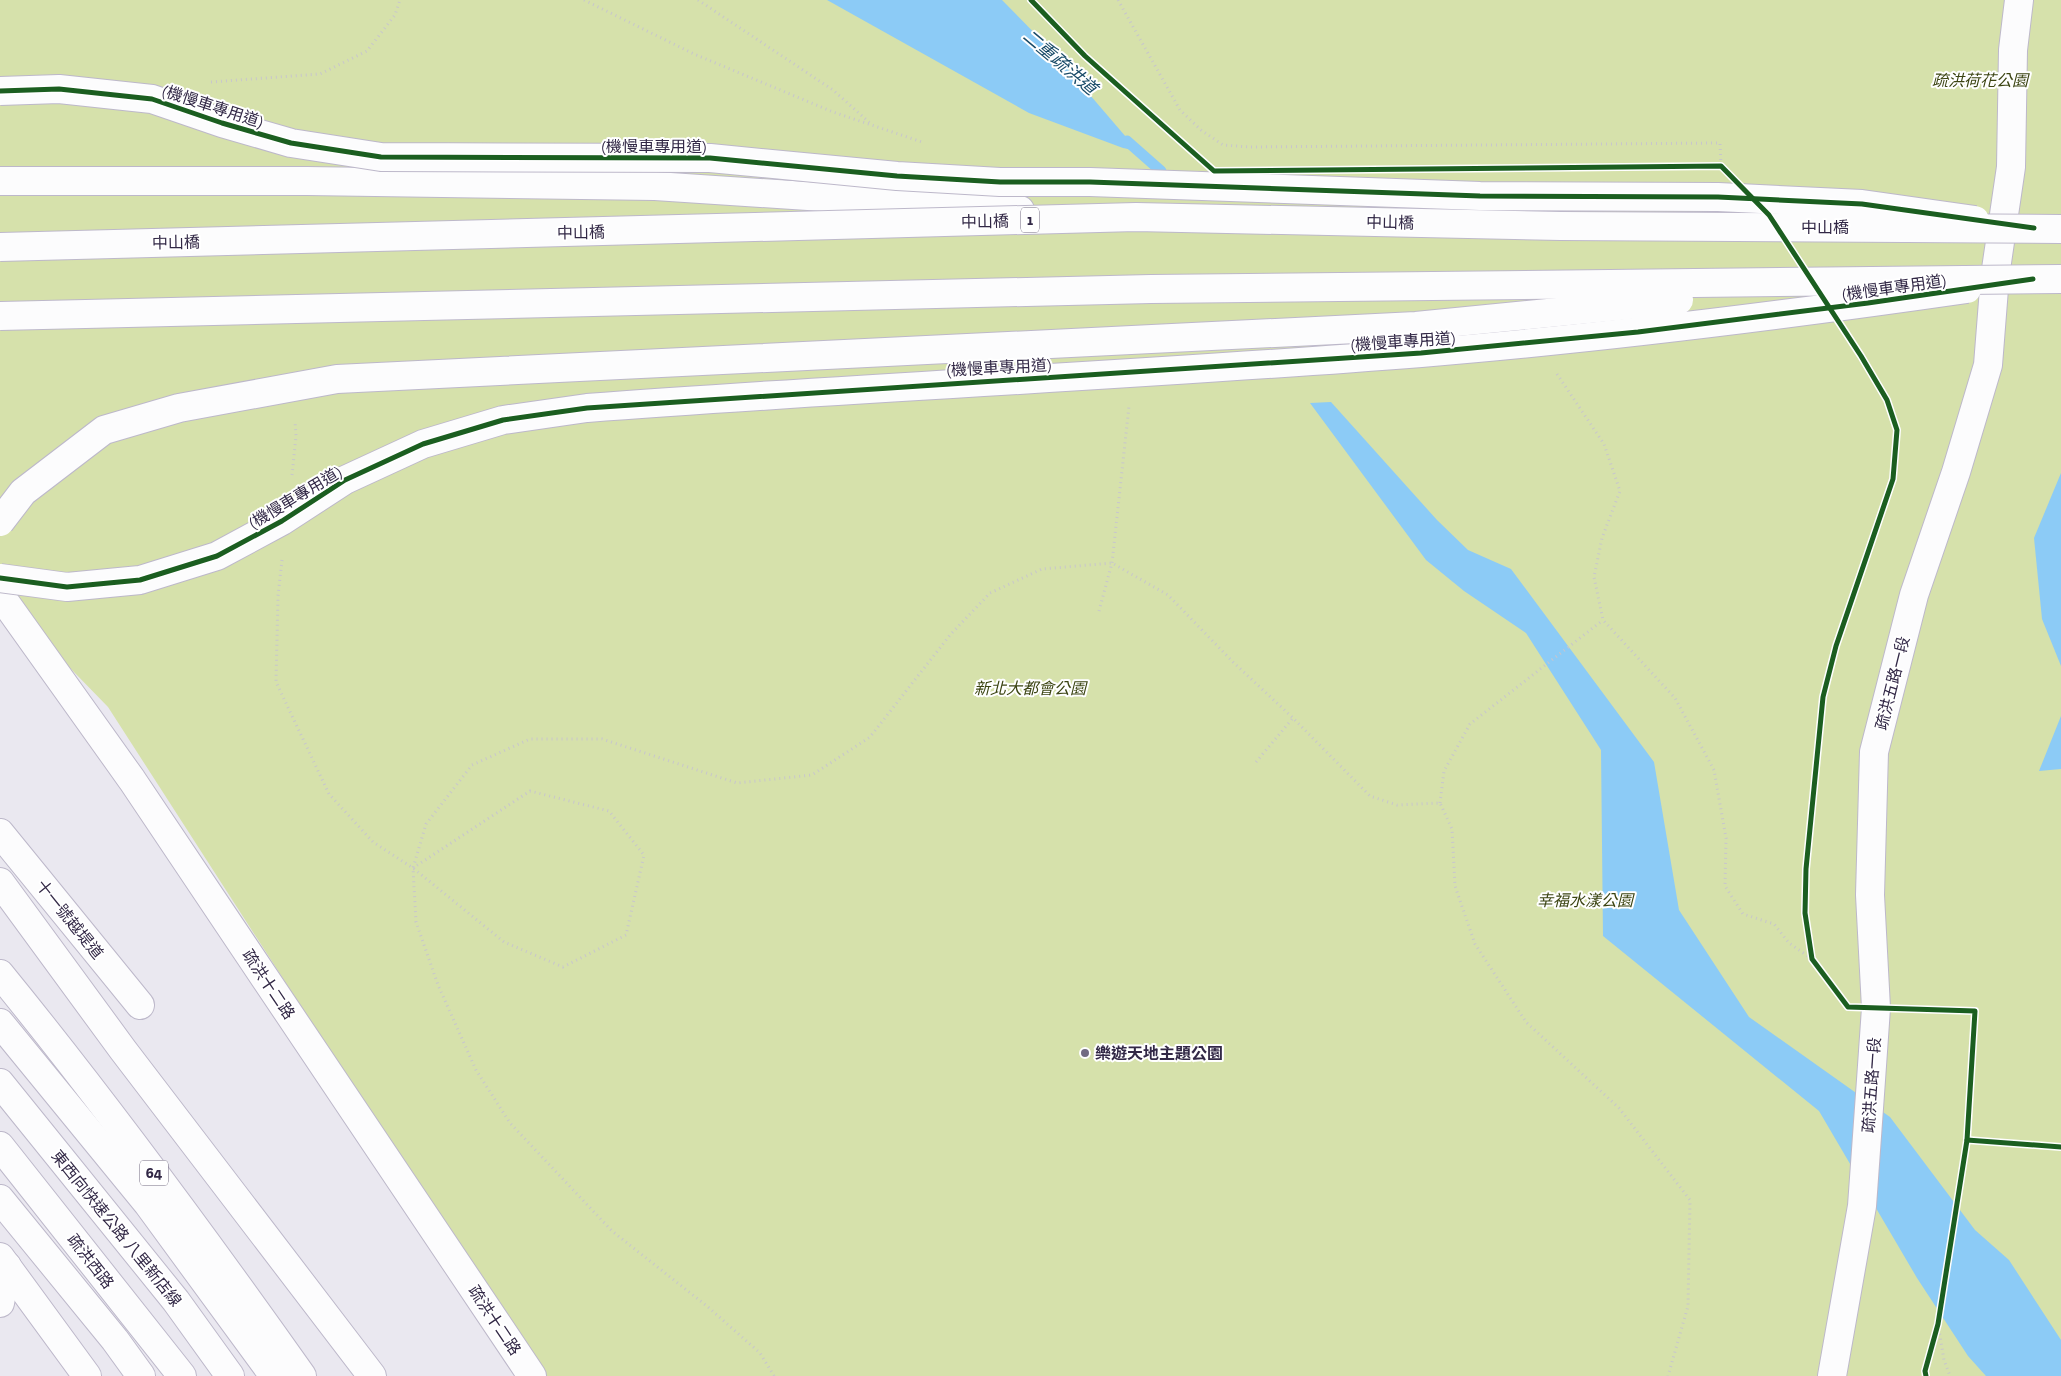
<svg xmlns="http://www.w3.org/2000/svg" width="2061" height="1376" font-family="'Zilla Slab','Noto Sans TC',serif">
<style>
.green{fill:#d6e1ab}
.water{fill:#8ccbf6}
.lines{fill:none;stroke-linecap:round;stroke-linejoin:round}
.stream{stroke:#8ccbf6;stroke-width:11}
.minor-casing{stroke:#bdb8ca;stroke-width:30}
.highway-casing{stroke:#bdb8ca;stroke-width:30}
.path{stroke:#c8c6cc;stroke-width:3;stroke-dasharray:1 4;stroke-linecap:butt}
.minor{stroke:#fcfcfd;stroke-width:28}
.highway{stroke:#fcfcfd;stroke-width:28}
.minor-bridge-casing{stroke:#bdb8ca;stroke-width:30;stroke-linecap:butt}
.highway-bridge-casing{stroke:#bdb8ca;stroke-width:30;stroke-linecap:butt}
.minor-bridge{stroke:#fcfcfd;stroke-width:28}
.highway-bridge{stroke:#fcfcfd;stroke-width:28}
.cycleway-casing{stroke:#fff;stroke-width:8}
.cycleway{stroke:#1b5e20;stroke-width:5}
.poi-dot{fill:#726b82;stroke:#fff;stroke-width:2}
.labels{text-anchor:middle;stroke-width:4;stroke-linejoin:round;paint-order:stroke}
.shield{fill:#fff;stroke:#70687e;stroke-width:1}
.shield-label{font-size:15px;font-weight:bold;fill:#322846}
.park-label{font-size:16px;font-style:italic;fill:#3b4412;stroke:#fff}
.street-label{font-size:16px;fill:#322846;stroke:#fff}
.poi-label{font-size:16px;font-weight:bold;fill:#322846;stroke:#fff;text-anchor:start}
.water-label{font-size:18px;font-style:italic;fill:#194b68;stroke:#fff}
</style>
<rect width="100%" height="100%" fill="#eae8f0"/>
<!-- green -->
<polygon class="green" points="0,0 2061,0 2061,1376 539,1376 108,707 0,596"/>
<!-- water -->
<g class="water">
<polygon points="827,0 1002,0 1054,53 1138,151 1123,148 1029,113"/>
<polygon points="1331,402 1437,520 1468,550 1511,569 1654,762 1679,910 1749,1017 1890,1117 1975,1230 2009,1260 2061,1340 2061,1376 1986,1376 1968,1356 1917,1278 1819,1111 1603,936 1601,750 1526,633 1464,591 1426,560 1310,403"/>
<polygon points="2061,473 2061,666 2042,619 2034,538"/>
<polygon points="2061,716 2061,769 2039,771"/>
</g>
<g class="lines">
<!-- stream -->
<polyline class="stream" points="1127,141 1161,171"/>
<!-- minor casing -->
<g class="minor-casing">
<g id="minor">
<polyline points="0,595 132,780 532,1376"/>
<polyline points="0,833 140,1005"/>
<polyline points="0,1146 182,1376"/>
<polyline points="0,1257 87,1376"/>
<polyline points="0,1303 7,1266"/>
<polyline points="1832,1376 1862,1206 1871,1080 1876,1008 1870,895 1874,752 1914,595 1956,472 1988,365 1995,276 2011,167 2013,50 2019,0"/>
</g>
</g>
<!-- highway casing -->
<g class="highway-casing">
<g id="highway">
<polyline points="0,181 307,181 655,186 1020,210"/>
<polyline points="0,882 123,1050 372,1376"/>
<path d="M0 974C106 1104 205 1239 302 1376"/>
<polyline points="0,1023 148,1204 274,1376"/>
<polyline points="0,1083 176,1301 230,1376"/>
<polyline points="0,1199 115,1340 141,1376"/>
</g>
</g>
<!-- path -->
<g class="path">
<polyline points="584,0 694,54 833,112 922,142"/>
<polyline points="698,0 833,90 870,123"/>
<polyline points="1118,0 1180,110 1201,130 1223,145 1249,147 1720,143 1721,165"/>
<polyline points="211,82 320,74 367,51 395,15 400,0"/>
<polyline points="1557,374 1604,444 1620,491 1602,538 1594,577 1603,620 1675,698 1714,770 1726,838 1725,886 1743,914 1774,924 1789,943 1812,959 1841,998"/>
<polyline points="292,475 296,436 295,421"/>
<polyline points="282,560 278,596 276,682 329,794 373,842 413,868 504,942 563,967 626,935 644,855 609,811 530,791 413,868"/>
<polyline points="1099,611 1112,563 1129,406"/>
<polyline points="1256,762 1293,718"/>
<polyline points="1440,803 1444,771 1470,724 1603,620"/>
<polyline points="1938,1324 1944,1360 1950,1376"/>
<polyline points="774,1376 760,1353 708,1307 612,1231 510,1123 476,1070 438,985 416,922 413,868 426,824 472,765 530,739 602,739 737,783 812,775 870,737 950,635 990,593 1042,569 1112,563 1168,595 1233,662 1293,718 1370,796 1397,805 1440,803 1452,829 1455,886 1475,944 1526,1022 1619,1108 1690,1200 1688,1306 1668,1376"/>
</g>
<!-- minor -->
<use href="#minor" class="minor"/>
<!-- highway -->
<use href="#highway" class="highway"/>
<!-- minor-bridge casing -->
<g class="minor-bridge-casing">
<g id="minor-bridge">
<polyline points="0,91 59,89 152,99 222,123 291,143 381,157 710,158 897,176 1000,182 1090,182 1480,196 1718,197 1862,204 1975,220"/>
<path d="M0 578 67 587 140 580 217 556 282 521 345 480 423 444 503 420 587 408C864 387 1143 375 1421 353 1604 338 1786 315 1967 289"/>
</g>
</g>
<!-- highway-bridge casing -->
<g class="highway-bridge-casing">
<g id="highway-bridge">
<polyline points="0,247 1136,217 1561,226 2061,229"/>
<polyline points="0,316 1151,289 2061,279"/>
<polyline points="0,522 23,492 104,430 179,408 337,379 1416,326 1679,300"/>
</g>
</g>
<!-- minor-bridge -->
<use href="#minor-bridge" class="minor-bridge"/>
<!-- highway-bridge -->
<use href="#highway-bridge" class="highway-bridge"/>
<!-- cycleway casing -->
<g class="cycleway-casing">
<g id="cycleway">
<polyline points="1031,0 1085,56 1214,171 1721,166 1769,215 1861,356 1887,400 1897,430 1893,479 1836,646 1823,697 1806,869 1805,913 1812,959 1848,1007 1975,1011 1967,1140 1938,1324 1925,1371 1926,1376"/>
<polyline points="0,91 59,89 152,99 222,123 291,143 381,157 710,158 897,176 1000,182 1090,182 1480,196 1718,197 1862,204 2034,228"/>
<polyline points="0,578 67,587 140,580 217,556 282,521 345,480 423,444 503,420 587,408 1421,353 1638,332 1868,303 2033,279"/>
<polyline points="1967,1140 2061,1147"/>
</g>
</g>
<!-- cycleway -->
<use href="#cycleway" class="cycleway"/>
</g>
<!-- markers -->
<circle class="poi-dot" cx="1085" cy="1053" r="5"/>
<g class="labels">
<!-- shield labels -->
<g class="shield">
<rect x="1021" y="207.5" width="18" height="25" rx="4"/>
<rect x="140" y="1160.5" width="28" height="25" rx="4"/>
</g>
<g class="shield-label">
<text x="1030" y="225">1</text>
<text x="154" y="1178">64</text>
</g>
<!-- park labels -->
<g class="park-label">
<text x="1980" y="86">疏洪荷花公園</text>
<text x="1030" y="694">新北大都會公園</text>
<text x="1585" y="906">幸福水漾公園</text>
</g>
<!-- street labels -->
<g class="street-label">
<text transform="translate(213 106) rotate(18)" y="6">(機慢車專用道)</text>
<text x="654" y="152">(機慢車專用道)</text>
<text transform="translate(985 221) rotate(-1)" y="6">中山橋</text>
<text transform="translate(1390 222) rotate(1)" y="6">中山橋</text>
<text x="1825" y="233">中山橋</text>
<text transform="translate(581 232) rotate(-1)" y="6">中山橋</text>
<text transform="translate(176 242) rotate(-1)" y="6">中山橋</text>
<text transform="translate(1894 287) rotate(-8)" y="6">(機慢車專用道)</text>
<text transform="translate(1403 341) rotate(-4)" y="6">(機慢車專用道)</text>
<text transform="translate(999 367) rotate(-3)" y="6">(機慢車專用道)</text>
<text transform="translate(295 497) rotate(-31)" y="6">(機慢車專用道)</text>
<text transform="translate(1892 683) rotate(-76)" y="6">疏洪五路一段</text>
<text transform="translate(70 919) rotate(51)" y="6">十一號越堤道</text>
<text transform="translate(269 984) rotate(56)" y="6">疏洪十二路</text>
<text transform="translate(1871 1085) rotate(-86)" y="6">疏洪五路一段</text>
<text transform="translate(117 1228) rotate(51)" y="6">東西向快速公路 八里新店線</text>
<text transform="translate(91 1261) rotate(52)" y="6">疏洪西路</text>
<text transform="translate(495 1320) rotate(56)" y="6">疏洪十二路</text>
</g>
<!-- poi labels -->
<g class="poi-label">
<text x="1095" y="1059">樂遊天地主題公園</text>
</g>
<!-- water labels -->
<g class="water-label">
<text transform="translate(1060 62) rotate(40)" y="6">二重疏洪道</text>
</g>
</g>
</svg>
